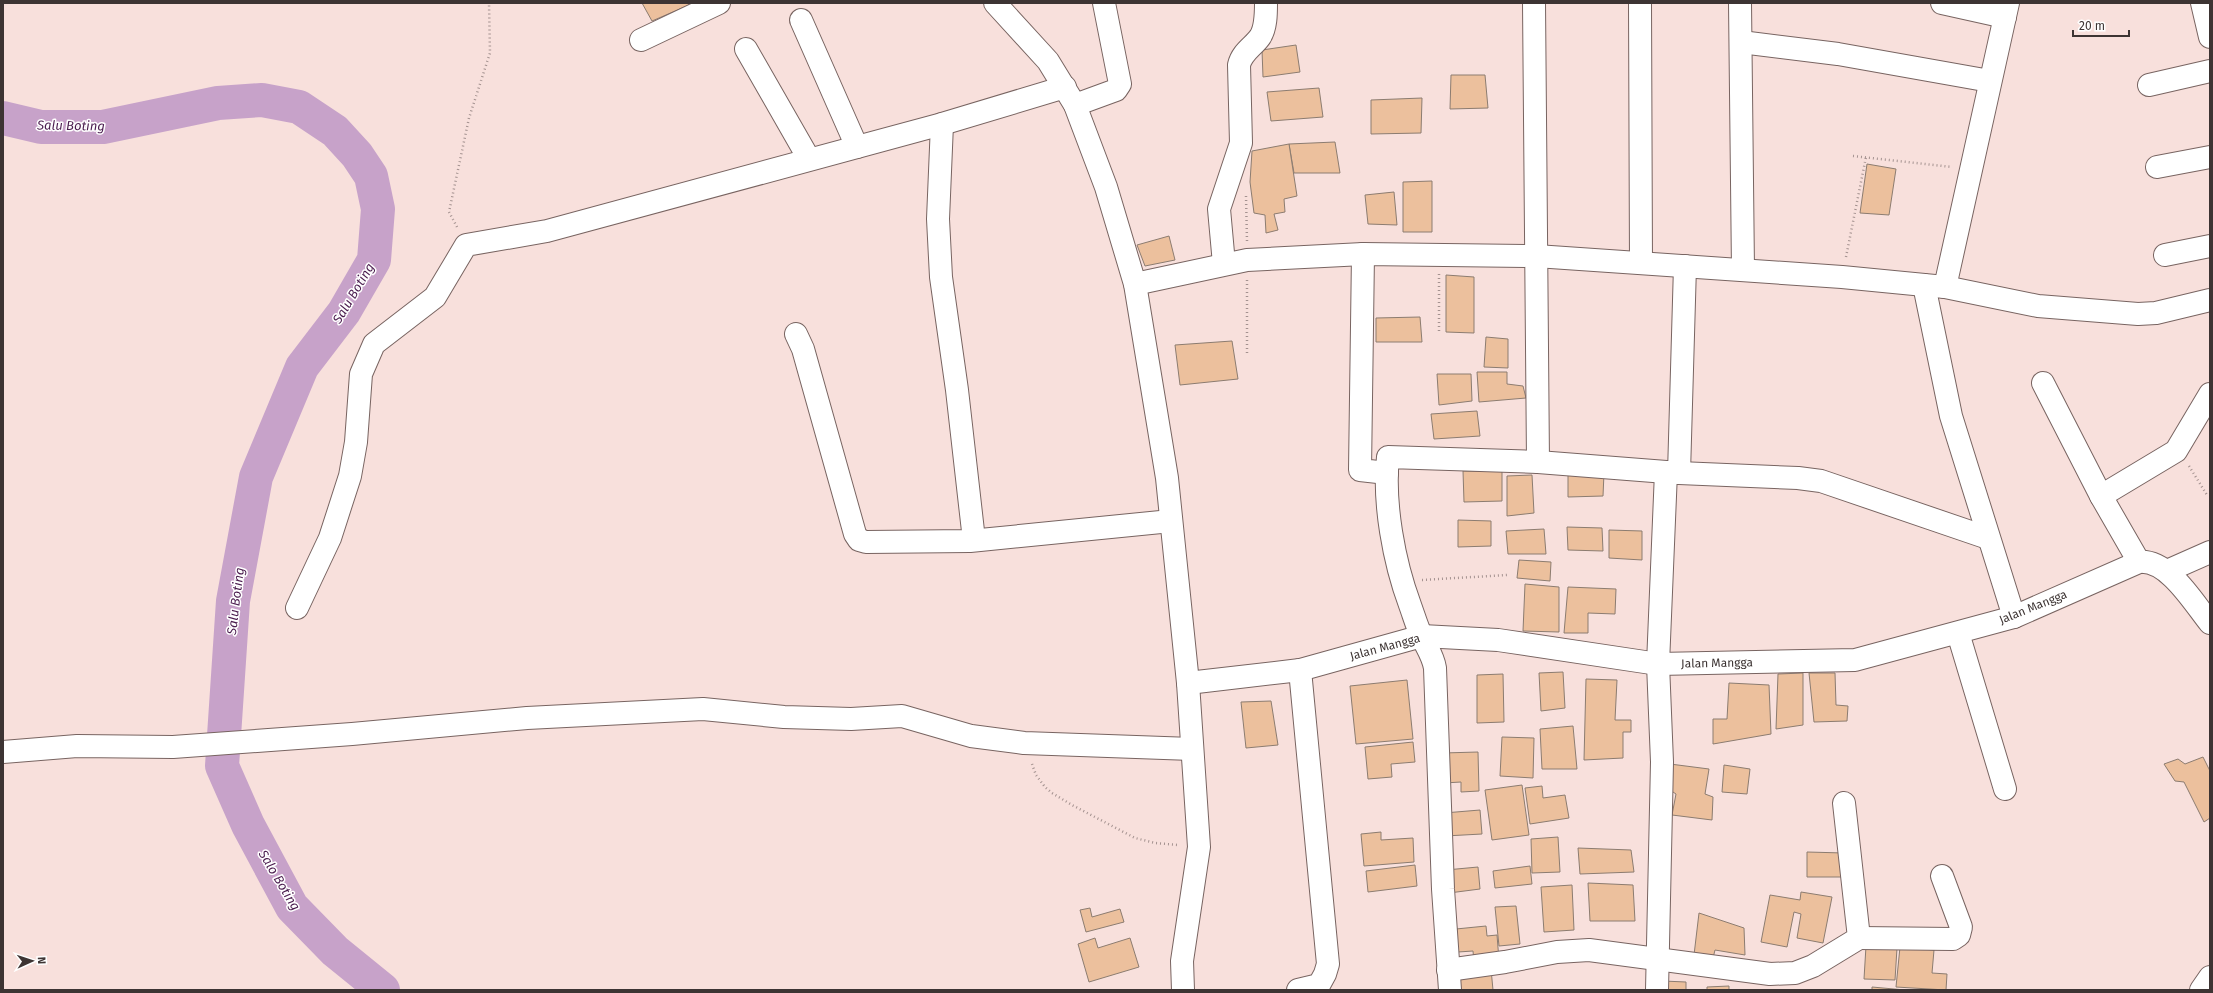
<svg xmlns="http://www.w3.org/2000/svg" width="2213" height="993" font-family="'Fira Sans',sans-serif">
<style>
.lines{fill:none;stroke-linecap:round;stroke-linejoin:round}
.river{stroke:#c7a2c9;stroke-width:34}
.building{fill:#ecc09d;stroke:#8c7c70}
.minor-casing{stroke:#786461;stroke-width:24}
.tertiary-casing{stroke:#786461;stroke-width:24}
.path{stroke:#a49290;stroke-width:2.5;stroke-dasharray:1 3;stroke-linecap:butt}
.minor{stroke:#fff;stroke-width:22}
.tertiary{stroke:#fff;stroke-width:22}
.labels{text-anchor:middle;stroke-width:3;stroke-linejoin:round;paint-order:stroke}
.street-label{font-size:12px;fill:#3d3433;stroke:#fff}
.water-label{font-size:13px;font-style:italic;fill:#4a1c4e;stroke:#fff}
</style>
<rect width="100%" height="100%" fill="#f8e0dc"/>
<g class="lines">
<!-- river -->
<polyline class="river" points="3,118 41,127 103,127 218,103 262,100 299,107 335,131 357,155 371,176 378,209 374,260 344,312 302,367 256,477 233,601 222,766 248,825 292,907 335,951 383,990"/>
</g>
<!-- building -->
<g class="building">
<polygon points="642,3 688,3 689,5 652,21"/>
<polygon points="1296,45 1300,72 1263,77 1262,50"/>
<polygon points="1451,75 1485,75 1488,108 1450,109"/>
<polygon points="1319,88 1323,117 1271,121 1267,92"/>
<polygon points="1422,98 1421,133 1371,134 1371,100"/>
<polygon points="1335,142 1340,173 1294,173 1289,144"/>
<polygon points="1289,144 1297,196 1284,199 1285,212 1274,214 1278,230 1266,233 1265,215 1254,213 1250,182 1252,151"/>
<polygon points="1867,164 1896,169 1889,215 1860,213"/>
<polygon points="1432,181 1432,232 1403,232 1403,182"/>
<polygon points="1394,192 1397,225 1368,224 1365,195"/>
<polygon points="1169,236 1175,260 1145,266 1137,245"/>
<polygon points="1446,275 1474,277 1474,333 1446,332"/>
<polygon points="1420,317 1422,342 1376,342 1376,318"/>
<polygon points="1486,337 1508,339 1508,368 1484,367"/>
<polygon points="1232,341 1238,379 1180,385 1175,345"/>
<polygon points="1477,372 1507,372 1507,384 1523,386 1526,398 1479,402"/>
<polygon points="1437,374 1471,374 1472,401 1439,405"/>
<polygon points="1477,411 1480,436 1434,439 1431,414"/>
<polygon points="1463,471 1502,471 1502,501 1464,502"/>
<polygon points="1604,473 1603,496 1568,497 1568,475"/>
<polygon points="1532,475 1534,513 1507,516 1507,476"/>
<polygon points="1458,520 1491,521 1491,546 1458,547"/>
<polygon points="1567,527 1602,528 1603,551 1568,550"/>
<polygon points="1544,529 1546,554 1508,554 1506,531"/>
<polygon points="1609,530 1642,531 1642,560 1609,558"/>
<polygon points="1519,560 1551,562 1550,581 1517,578"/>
<polygon points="1525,584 1559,587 1559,632 1523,631"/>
<polygon points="1568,587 1616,589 1615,614 1588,613 1588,633 1564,633"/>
<polygon points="1563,672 1565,708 1541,711 1539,673"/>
<polygon points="1803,673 1803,725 1776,729 1778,674"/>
<polygon points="1809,673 1835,673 1836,705 1848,706 1847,721 1814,722"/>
<polygon points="1503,674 1504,722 1477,723 1477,675"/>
<polygon points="1586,679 1617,680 1615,720 1631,720 1631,732 1623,732 1623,758 1584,760"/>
<polygon points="1407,680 1413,739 1356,744 1350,686"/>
<polygon points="1729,683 1769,685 1771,734 1713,744 1713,719 1727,719"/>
<polygon points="1271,701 1278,745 1246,748 1241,702"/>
<polygon points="1573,726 1577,769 1542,769 1540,729"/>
<polygon points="1502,737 1534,738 1533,778 1500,776"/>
<polygon points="1413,742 1415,762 1391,764 1392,777 1368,779 1365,747"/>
<polygon points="1478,752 1479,791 1461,792 1461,782 1444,783 1443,753"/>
<polygon points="2203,757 2210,771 2210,818 2204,822 2184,782 2175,781 2164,764 2178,759 2185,764"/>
<polygon points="1670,764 1709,769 1705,794 1713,797 1712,820 1672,815 1676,794 1667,788"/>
<polygon points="1724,765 1750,769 1747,794 1722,792"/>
<polygon points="1522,785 1529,835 1492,840 1485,790"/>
<polygon points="1542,786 1543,798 1565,795 1569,818 1530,824 1525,788"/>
<polygon points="1480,810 1482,834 1445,836 1444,813"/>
<polygon points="1381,832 1381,840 1413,838 1414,862 1364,866 1361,834"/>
<polygon points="1558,837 1560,872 1532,873 1531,839"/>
<polygon points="1578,848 1631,850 1634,872 1580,874"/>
<polygon points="1807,852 1844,853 1844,877 1807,877"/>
<polygon points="1415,865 1417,886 1368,892 1366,871"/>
<polygon points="1530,866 1532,884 1495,888 1493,871"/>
<polygon points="1478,867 1480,889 1449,893 1446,870"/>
<polygon points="1588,883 1633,885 1635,921 1590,921"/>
<polygon points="1572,885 1574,930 1544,932 1541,887"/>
<polygon points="1801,892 1832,897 1823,943 1797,938 1801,914 1794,912 1787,947 1761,942 1770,895 1800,900"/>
<polygon points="1516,906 1520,944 1499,946 1495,907"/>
<polygon points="1090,908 1092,917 1120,909 1124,922 1086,932 1080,910"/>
<polygon points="1699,913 1744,928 1745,955 1715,950 1713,958 1694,955"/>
<polygon points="1486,926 1487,936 1497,935 1499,960 1474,962 1473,951 1458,952 1456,929"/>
<polygon points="1095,938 1098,948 1130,938 1139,967 1089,982 1078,944"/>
<polygon points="1866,946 1897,948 1895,980 1864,979"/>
<polygon points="1900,947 1934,950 1932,973 1947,974 1946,990 1896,987"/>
<polygon points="1491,969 1493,990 1454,990 1452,972"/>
<polygon points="1663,981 1686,982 1686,990 1663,990"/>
<polygon points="1729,986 1729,990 1707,990 1707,987"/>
<polygon points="1872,987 1905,990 1872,990"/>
</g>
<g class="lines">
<!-- minor casing -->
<g class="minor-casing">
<g id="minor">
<polyline points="1534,3 1538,462"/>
<polyline points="1640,3 1641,262"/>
<polyline points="1740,3 1743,270"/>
<polyline points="1942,3 2005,17"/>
<polyline points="2202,3 2210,37"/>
<polyline points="801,20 857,147"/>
<polyline points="641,40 719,3"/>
<polyline points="1741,42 1838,54 1990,81"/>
<polyline points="746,49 809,159"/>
<polyline points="2149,85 2210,71"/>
<polyline points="1075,105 1116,90 1120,84 1104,3"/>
<polyline points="942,124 938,219 941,277 957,390 974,540"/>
<polyline points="2157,167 2210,157"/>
<polyline points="1363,254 1360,470 1387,473"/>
<polyline points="2165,255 2210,246"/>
<path d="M1224 264 1219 209 1241 143 1239 65C1242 52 1253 47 1260 37 1266 28 1266 14 1266 3"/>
<polyline points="1135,284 1247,260 1363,254 1536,256 1842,277 1945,287 2038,306 2138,314 2156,313 2210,300"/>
<polyline points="1924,285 1951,416 2014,617"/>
<polyline points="1945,287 2008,3"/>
<polyline points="796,334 803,349 855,534 859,540 866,542 970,541 1171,521"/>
<polyline points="2043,383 2101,496"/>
<polyline points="1679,473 1798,478 1821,481 1988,538"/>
<polyline points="2139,562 2101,496 2176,451 2210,394"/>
<polyline points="2167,571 2210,552"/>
<polyline points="297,608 330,538 350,476 356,442 361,374 374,344 435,297 466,245 547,231 942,124 1065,87"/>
<polyline points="1958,633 2005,789"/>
<polyline points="3,752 77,746 173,747 352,734 527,718 703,709 784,717 851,719 902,716 971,736 1024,743 1192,749"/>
<polyline points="1859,938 1953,939 1959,935 1961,927 1942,876"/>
<polyline points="1448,970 1505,962 1557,952 1589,950 1770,974 1795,973 1813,966 1859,938 1844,803"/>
<polyline points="1183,990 1182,961 1199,847 1188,683"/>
<polyline points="1298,990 1319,985 1325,974 1328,964 1300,670"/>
<path d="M1450 990 1443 889 1435 668C1433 656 1427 648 1422 637 1417 627 1414 616 1410 605 1394 562 1383 503 1388 457L1538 462 1679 473 1685 266"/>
<polyline points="1657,990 1662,762 1658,664 1666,472"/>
</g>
</g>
<!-- tertiary casing -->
<g class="tertiary-casing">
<g id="tertiary">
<path d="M995 3 1048 61 1075 105 1106 187 1135 284 1167 478 1188 683 1300 670 1422 636 1498 640 1658 664 1855 660 2014 617 2139 562C2168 559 2193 602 2210 623"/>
<polyline points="2201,990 2210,977"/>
</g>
</g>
<!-- path -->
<g class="path">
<polyline points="1853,156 1952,167"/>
<polyline points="1246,196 1247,241"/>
<polyline points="457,227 449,212 469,118 490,53 489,3"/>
<polyline points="1846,257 1866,157"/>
<polyline points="1439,274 1439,333"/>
<polyline points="1247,280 1247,356"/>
<polyline points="2189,466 2207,495"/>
<polyline points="1422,580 1507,575"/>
<polyline points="1032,764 1036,775 1045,787 1052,793 1072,805 1135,838 1155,843 1178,845"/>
</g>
<!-- minor -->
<use href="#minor" class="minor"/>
<!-- tertiary -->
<use href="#tertiary" class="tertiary"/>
</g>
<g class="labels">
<!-- street labels -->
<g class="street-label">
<text transform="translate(2033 607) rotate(-22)" y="4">Jalan Mangga</text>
<text transform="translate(1385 647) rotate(-15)" y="4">Jalan Mangga</text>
<text transform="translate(1717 663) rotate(-1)" y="4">Jalan Mangga</text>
</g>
<!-- water labels -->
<g class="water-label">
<text transform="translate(71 125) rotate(1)" y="5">Salu Boting</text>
<text transform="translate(353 293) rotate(-59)" y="5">Salu Boting</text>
<text transform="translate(235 601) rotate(-83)" y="5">Salu Boting</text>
<text transform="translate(280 880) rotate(59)" y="5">Salo Boting</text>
</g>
</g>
<!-- border -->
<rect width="2213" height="993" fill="none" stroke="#3d3433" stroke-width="8"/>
<!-- north arrow -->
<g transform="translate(32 961) rotate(87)" stroke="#ffffff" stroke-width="3" paint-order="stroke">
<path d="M0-3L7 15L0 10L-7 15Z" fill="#3d3433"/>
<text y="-6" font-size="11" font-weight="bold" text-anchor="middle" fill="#3d3433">N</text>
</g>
<!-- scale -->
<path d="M2073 30v6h56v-6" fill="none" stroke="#3d3433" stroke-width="2"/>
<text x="2079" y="30" font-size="12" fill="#3d3433" stroke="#ffffff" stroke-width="3" paint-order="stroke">20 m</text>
</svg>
